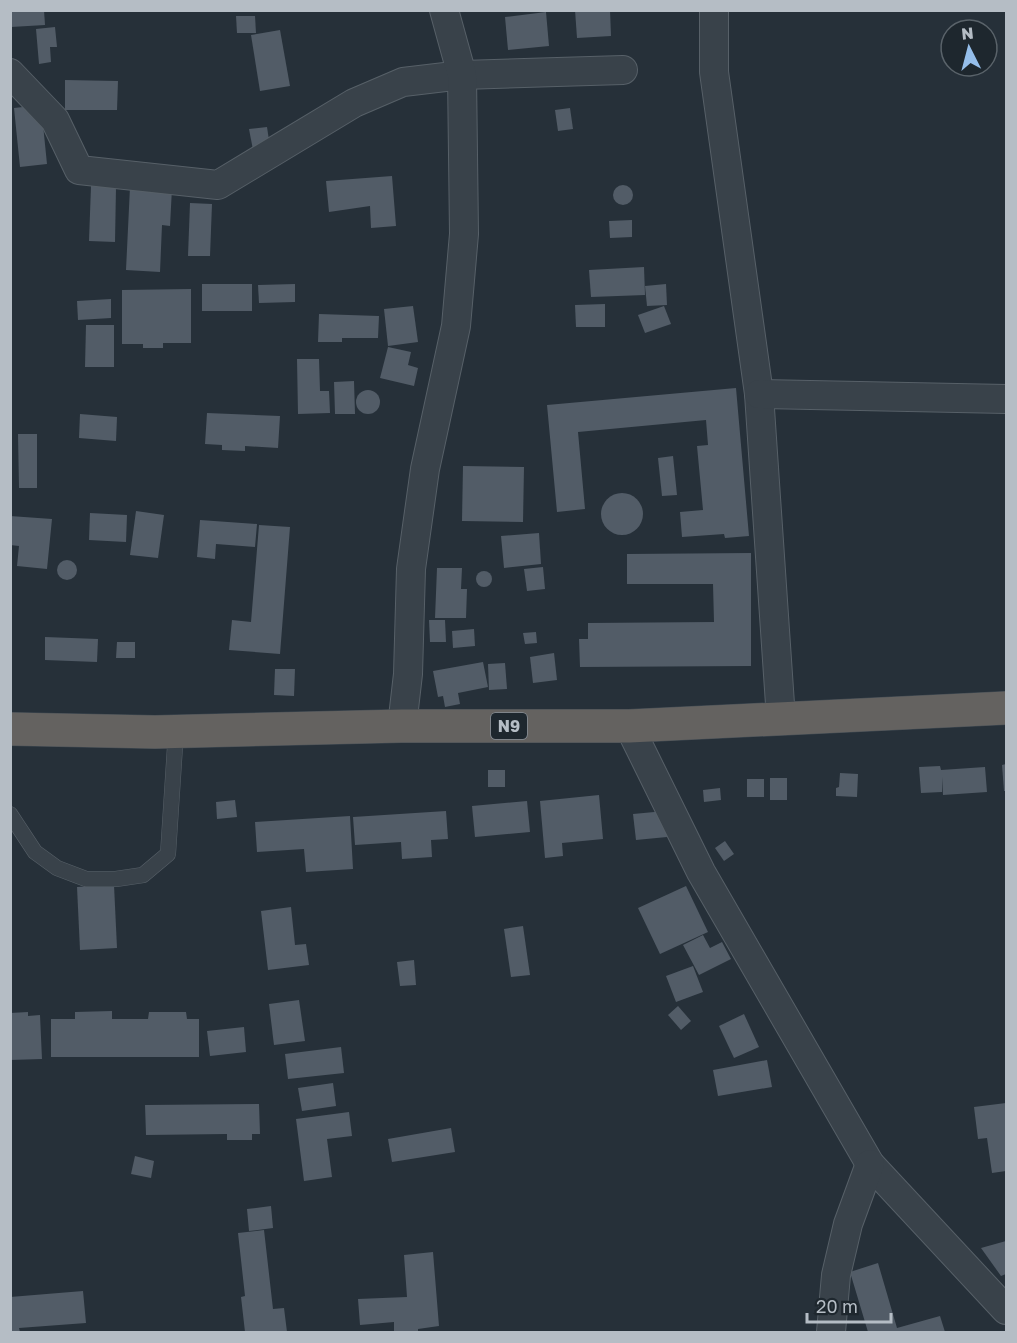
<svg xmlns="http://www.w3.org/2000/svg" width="1017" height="1343" font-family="'Golos Text',sans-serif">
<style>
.building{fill:#525c67}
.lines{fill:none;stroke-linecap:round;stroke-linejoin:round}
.service-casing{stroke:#576068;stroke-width:16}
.minor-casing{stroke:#576068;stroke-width:30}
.trunk-casing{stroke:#444d55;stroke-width:34}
.service{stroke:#39424a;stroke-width:15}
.minor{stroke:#39424a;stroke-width:28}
.trunk{stroke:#646260;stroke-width:33}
.labels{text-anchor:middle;stroke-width:4.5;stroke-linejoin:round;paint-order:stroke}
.shield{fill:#1e272e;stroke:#889098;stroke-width:1.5}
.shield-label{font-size:16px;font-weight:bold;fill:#b5bdc5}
</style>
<rect width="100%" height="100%" fill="#263039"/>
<!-- building -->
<g class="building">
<polygon points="10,10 44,10 45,25 11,27"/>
<polygon points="575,10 610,10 611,36 577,38"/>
<polygon points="546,12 549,46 508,50 505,17"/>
<polygon points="236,16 255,16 256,33 237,33"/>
<polygon points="55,27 57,47 50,47 51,62 39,64 36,29"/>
<polygon points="280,30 290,86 260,91 251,35"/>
<polygon points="65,80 118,81 117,110 65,110"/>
<polygon points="41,105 47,164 20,167 14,108"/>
<polygon points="570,108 573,129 558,131 555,110"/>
<polygon points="267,127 270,147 253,150 249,129"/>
<polygon points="392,176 396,226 371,228 370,206 329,212 326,181"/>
<circle cx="623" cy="195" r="10"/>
<polygon points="91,186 116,187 115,242 89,241"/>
<polygon points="130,187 172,188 170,226 162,225 160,272 126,270"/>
<polygon points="190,203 212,204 210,256 188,256"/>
<polygon points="632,220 632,237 610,238 609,221"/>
<polygon points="644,267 645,295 591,297 589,270"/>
<rect x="202" y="284" width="50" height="27"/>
<polygon points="295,284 295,302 259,303 258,285"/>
<polygon points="666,284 667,305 647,306 645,286"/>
<polygon points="191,289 191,343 163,343 163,348 143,348 143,344 122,344 122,290"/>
<polygon points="111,299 111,318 78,320 77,301"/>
<polygon points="605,304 605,327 576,327 575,305"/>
<polygon points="413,306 418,342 388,346 384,309"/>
<polygon points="664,306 671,324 645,333 638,315"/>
<polygon points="319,314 379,316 378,338 342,338 342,342 318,342"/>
<polygon points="86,325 114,325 114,367 85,367"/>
<polygon points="388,347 411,352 408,365 418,368 414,386 380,378"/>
<polygon points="297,359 319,359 320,391 329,391 330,413 298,414"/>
<polygon points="354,381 355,414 335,414 334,382"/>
<polygon points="736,388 749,536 725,538 724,534 682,537 680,512 703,510 697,446 708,445 706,420 578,432 585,509 557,512 547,405"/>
<circle cx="368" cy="402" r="12"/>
<polygon points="207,413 280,416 278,448 245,446 245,451 222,450 222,445 205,444"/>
<polygon points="80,414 117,417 116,441 79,438"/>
<polygon points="18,434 37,434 37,488 19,488"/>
<polygon points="673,456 677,495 662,496 658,458"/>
<polygon points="463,466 524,467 523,522 462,521"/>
<circle cx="622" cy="514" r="21"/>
<polygon points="136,511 164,515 158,558 130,555"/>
<polygon points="90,513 127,515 126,542 89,540"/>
<polygon points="10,516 52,519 47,569 17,566 19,546 10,545"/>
<polygon points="200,520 257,524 255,547 216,544 215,559 197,557"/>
<polygon points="259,525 290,527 280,654 229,650 232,620 251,622"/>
<polygon points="539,533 541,564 504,568 501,536"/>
<polygon points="751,553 751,666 580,667 579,639 588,639 588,623 714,622 713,584 627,584 627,554"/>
<circle cx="67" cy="570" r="10"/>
<polygon points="543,567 545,589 527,591 524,569"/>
<polygon points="437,568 462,568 461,589 467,589 466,618 435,618"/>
<circle cx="484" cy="579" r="8"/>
<polygon points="429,620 445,620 446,642 430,642"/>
<polygon points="474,629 475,646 453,648 452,631"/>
<polygon points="536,632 537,643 525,644 523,633"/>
<polygon points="45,637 98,639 97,662 45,660"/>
<polygon points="117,642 135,642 135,658 116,658"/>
<polygon points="554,653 557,680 533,683 530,657"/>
<polygon points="483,662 488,687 458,693 460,704 445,707 443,696 438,697 433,671"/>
<polygon points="505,663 507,689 489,690 488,664"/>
<polygon points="275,669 295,669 294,696 274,695"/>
<polygon points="1006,764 1006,791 1004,791 1002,765"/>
<polygon points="940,766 941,770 985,767 987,792 943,795 942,777 942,792 921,793 919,767"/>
<rect x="488" y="770" width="17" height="17"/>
<polygon points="840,773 858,774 857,797 836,796 836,788 839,787"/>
<rect x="770" y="778" width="17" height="22"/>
<rect x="747" y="779" width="17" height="18"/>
<polygon points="720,788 721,800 704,802 703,790"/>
<polygon points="599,795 603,839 562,843 563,856 545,858 540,801"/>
<polygon points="235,800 237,817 217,819 216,802"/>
<polygon points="527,801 530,832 475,837 472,806"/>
<polygon points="446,811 448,839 431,840 432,857 402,859 401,842 355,845 353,817"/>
<polygon points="665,811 667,837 636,840 633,814"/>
<polygon points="350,816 353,869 306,872 304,849 257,852 255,822"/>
<polygon points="725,841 734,854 724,861 715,848"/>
<polygon points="114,885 117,948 80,950 77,887"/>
<polygon points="686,886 708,932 660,954 638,908"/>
<polygon points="291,907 295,945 306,944 309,965 268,970 261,911"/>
<polygon points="523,926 530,975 511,977 504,929"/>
<polygon points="703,935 710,948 722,942 731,959 699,975 683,945"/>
<polygon points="414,960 416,985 400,986 397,962"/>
<polygon points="693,966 703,992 676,1002 666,976"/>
<polygon points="299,1000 305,1041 274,1045 269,1004"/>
<polygon points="678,1006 691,1021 681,1030 668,1015"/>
<polygon points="112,1011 112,1019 148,1019 149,1012 186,1012 187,1019 199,1019 199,1057 51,1057 51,1019 75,1019 75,1012"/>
<polygon points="28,1012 28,1016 40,1015 42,1059 10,1060 10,1013"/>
<polygon points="744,1014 759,1047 734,1058 719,1026"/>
<polygon points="244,1027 246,1052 210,1056 207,1031"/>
<polygon points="341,1047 344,1073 288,1079 285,1054"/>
<polygon points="767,1060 772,1087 718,1096 713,1070"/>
<polygon points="333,1083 336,1106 302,1111 298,1088"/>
<polygon points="1006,1103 1006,1171 992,1173 987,1138 978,1139 974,1107"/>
<polygon points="259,1104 260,1134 252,1134 252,1140 227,1140 227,1134 146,1135 145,1105"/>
<polygon points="349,1112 352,1136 327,1139 332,1177 304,1181 296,1119"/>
<polygon points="451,1128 455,1152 392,1162 388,1139"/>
<polygon points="135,1156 154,1161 151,1178 131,1174"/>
<polygon points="271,1206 273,1228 249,1231 247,1209"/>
<polygon points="264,1230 273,1309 284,1308 287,1332 245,1332 241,1297 245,1296 238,1233"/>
<polygon points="1006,1241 1006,1274 1001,1276 981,1248"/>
<polygon points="433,1252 439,1326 418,1329 418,1332 394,1332 394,1322 360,1325 358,1299 407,1297 404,1255"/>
<polygon points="878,1263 897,1328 940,1316 945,1332 868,1332 850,1272"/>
<polygon points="83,1291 86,1323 19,1328 20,1332 10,1332 10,1297"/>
</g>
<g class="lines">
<!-- service casing -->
<g class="service-casing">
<polyline id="service" points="10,814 35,852 57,868 86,879 116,879 143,875 168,854 176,731"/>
</g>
<!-- minor casing -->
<g class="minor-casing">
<g id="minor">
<polyline points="714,10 714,72 759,394 781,719"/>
<polyline points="10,73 55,120 79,170 218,185 354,103 403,82 462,75 623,70"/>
<polyline points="759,394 1006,399"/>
<polyline points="402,726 408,674 411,569 425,469 456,326 464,234 462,75 444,10"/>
<polyline points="629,726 701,872 870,1164 1006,1310"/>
<polyline points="831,1332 836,1275 848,1224 870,1164"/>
</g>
</g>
<!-- trunk casing -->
<g class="trunk-casing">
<polyline id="trunk" points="10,729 155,732 402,726 629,726 1006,708"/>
</g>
<!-- service -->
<use href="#service" class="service"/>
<!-- minor -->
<use href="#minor" class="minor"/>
<!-- trunk -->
<use href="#trunk" class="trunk"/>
</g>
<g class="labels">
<!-- shield labels -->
<rect class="shield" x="491" y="713" width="36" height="26" rx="4.5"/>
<g class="shield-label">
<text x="509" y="732">N9</text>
</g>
</g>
<!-- border -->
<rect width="1017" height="1343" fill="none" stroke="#b5bdc5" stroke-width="24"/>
<!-- north arrow -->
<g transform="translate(969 48) rotate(354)"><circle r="28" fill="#1e272e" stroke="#5a636a" stroke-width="1.5"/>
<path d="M0-4.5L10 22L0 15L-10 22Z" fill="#95beea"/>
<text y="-9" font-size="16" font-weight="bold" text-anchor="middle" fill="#b5bdc5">N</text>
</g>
<!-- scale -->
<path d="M807 1313v9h84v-9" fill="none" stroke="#b5bdc5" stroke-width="3"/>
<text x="816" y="1313" font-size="18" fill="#b5bdc5" stroke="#1e272e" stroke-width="4.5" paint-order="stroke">20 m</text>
</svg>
